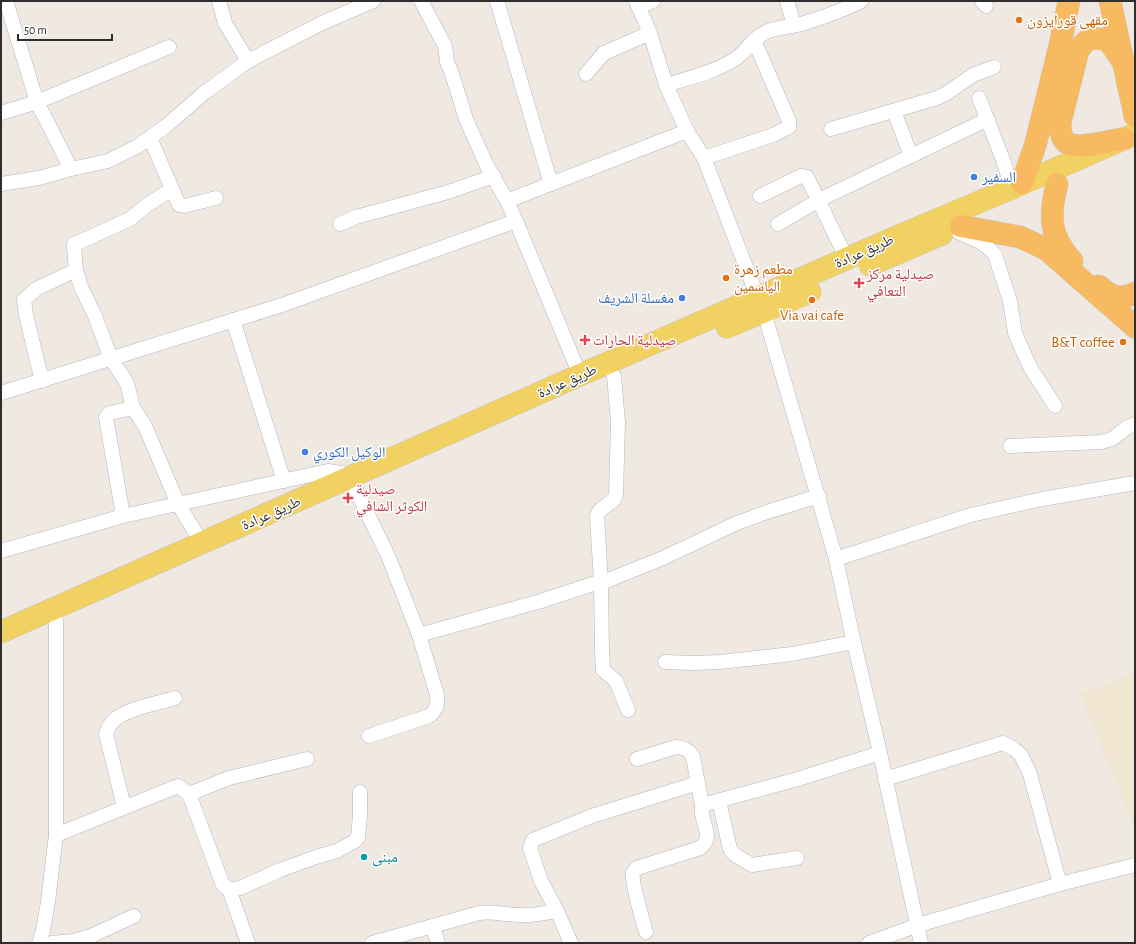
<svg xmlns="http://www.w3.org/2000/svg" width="1136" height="944" font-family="'Alegreya Sans','Noto Naskh Arabic',sans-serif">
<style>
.education{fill:#f0e6d1}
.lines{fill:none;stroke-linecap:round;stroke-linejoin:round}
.minor-casing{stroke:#b4b7c1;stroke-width:15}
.primary-casing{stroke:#c9c9c9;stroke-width:23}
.trunk-casing{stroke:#c9c9c9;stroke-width:23}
.minor{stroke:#fff;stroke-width:14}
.primary{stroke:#f2d163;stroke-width:22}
.trunk{stroke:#f8ba60;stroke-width:22}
.food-dot{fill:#e8710a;stroke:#fff;stroke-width:1.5}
.shop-dot{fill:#3f7fe0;stroke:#fff;stroke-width:1.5}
.health-dot{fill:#e0444e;stroke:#fff;stroke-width:1.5}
.culture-dot{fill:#0f9aa8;stroke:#fff;stroke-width:1.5}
.labels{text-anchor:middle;stroke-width:3;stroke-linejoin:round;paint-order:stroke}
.food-label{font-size:15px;fill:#c56008;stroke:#fff;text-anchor:start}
.shop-label{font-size:15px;fill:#366cbe;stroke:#fff;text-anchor:start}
.street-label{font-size:15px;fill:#2e2e2e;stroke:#fff}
.health-label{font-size:15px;fill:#be3a42;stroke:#fff;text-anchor:start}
.culture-label{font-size:15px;fill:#0d838f;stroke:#fff;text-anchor:start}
</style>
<rect width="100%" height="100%" fill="#efe9e1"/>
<!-- education -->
<polygon class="education" points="1135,672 1135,828 1080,694"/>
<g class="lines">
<!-- minor casing -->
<g class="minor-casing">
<g id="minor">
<polyline points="6,1 37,102 71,169"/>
<polyline points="219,1 225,23 248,61"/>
<polyline points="421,1 445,46 447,62 451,71 466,119 486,164 507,201 516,221 580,375"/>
<polyline points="497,1 551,184"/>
<polyline points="636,1 650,33 666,85 687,131 704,158 758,298"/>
<polyline points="787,1 794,25"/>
<polyline points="982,1 986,6"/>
<polyline points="638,6 653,1"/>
<polyline points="586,74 604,53 650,33"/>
<path d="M666 85C689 78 715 72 735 59 748 50 752 38 768 31 779 27 790 27 801 24 821 18 842 11 861 1"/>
<polyline points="979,98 1003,160 1012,188"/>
<polyline points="894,111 911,156"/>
<polyline points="1,113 37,102 169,47"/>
<polyline points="831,129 937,98 947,93 973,75 994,67"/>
<polyline points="150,138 179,205 184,206 216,198"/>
<polyline points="704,158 773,135 789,127 789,121 754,40"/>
<polyline points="1,184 39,178 71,169 108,161 138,146 166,126 204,93 248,61 322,23 373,1"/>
<polyline points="172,189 147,205 130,219 77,243 74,244 74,247 76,270 81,287 95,316 111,359 127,383 133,408 145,426 178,504 202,543"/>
<polyline points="760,196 801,176 807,177 847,259"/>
<polyline points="507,201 687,131"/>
<polyline points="340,224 356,217 448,192 494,176"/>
<polyline points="778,224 819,200 988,119"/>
<path d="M958 232C972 238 986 243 995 255L1010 301 1015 333 1030 367 1055 406"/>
<polyline points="764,312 836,559 852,634 880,753 921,943"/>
<polyline points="233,320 284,481"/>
<path d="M614 376 618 422 616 494C614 506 599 505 597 516L601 583 602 652 603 670 616 681 628 710"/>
<polyline points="42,381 26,315 24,300 36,289 76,270"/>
<polyline points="1,393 282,305 516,221"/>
<polyline points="1010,446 1101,442 1112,439 1126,428 1135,424"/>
<path d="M356 490 389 558 419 635 437 695C438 704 437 710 429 716L369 736"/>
<polyline points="123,516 106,417 110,413 133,408"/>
<polyline points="1,551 123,516 328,471 354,475"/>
<polyline points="836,559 971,515 1042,499 1135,483"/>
<polyline points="419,635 541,601 599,582 601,583 663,558 737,523 770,511 819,496"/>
<polyline points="665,662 695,663 720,662 792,654 854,642"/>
<path d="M637 759 676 747C685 748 689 750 693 757L702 805C699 823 716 835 700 848L637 868C635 870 634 871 633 873 631 881 643 922 646 932"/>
<polyline points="885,779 1003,743 1014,749 1021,755 1030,774 1060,884"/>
<path d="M189 794 223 885C229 890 233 890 240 888L280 870 316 857 337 851 355 841 358 837 360 815V792"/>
<polyline points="719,801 730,849 735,855 752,865 797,858"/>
<polyline points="702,805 798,779 880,753"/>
<path d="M124 807 106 734C108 729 109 725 113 721 125 709 159 703 175 698"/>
<polyline points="56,835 178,786 189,794 229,778 307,759"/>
<polyline points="229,889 248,943"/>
<polyline points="433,927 438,943"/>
<polyline points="39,943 43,930 48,902 56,835 56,620"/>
<polyline points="52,943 73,941 91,936 134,916"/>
<path d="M372 943 479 913C493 911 506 915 520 915 532 916 545 913 557 911"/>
<polyline points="571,943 557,911 541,881 530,848 533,840 592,816 698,783"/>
<polyline points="869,943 918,925 1060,884 1135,865"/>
</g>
</g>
<!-- primary casing -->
<g class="primary-casing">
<g id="primary">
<polyline points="870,265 942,234"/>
<polyline points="727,327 810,292"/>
<polyline points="1,632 580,375 894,238 1012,188 1135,134"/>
</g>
</g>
<!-- trunk casing -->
<g class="trunk-casing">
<g id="trunk">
<polyline points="1110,1 1135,116"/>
<path d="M1124 63 1108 40C1091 37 1087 37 1078 51L1060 123C1060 149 1075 147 1096 144 1105 142 1115 140 1124 139"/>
<polyline points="1022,183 1035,146 1060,45 1069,1"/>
<path d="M1057 184C1049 215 1049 236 1072 261"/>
<polyline points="961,226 1020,237 1046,249 1135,327"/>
<path d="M1099 286C1111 297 1119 300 1135 293"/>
</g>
</g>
<!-- minor -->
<use href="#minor" class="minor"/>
<!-- primary -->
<use href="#primary" class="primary"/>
<!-- trunk -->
<use href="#trunk" class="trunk"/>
</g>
<!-- markers -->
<g class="food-dot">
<circle cx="1019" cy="20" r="4"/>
<circle cx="726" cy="278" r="4"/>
<circle cx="812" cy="300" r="4"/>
<circle cx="1123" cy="342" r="4"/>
</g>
<g class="shop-dot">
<circle cx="974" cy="177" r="4"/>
<circle cx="682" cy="298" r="4"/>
<circle cx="305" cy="452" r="4"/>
</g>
<g class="health-dot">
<path d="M857 277h4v4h4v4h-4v4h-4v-4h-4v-4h4z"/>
<path d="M583 334h4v4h4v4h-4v4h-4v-4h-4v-4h4z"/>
<path d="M346 492h4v4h4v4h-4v4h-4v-4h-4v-4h4z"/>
</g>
<circle class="culture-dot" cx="364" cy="857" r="4"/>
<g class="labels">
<!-- food labels -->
<g class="food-label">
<text x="1027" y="25">مقهى قورايزون</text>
<text x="734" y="274">مطعم زهرة<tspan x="734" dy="17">الياسمين</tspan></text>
<text x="812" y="320" text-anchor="middle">Via vai cafe</text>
<text x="1115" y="347" text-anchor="end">B&amp;T coffee</text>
</g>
<!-- shop labels -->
<g class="shop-label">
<text x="982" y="182">السفير</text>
<text x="674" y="303" text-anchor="end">مغسلة الشريف</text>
<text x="313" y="457">الوكيل الكوري</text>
</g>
<!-- street labels -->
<g class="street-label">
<text transform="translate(864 251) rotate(-24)" y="5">طريق عرادة</text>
<text transform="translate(567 381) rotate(-24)" y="5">طريق عرادة</text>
<text transform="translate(271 513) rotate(-24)" y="5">طريق عرادة</text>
</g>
<!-- health labels -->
<g class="health-label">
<text x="867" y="279">صيدلية مركز<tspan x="867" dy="17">التعافي</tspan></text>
<text x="593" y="345">صيدلية الحارات</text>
<text x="356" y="494">صيدلية<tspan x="356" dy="17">الكوثر الشافي</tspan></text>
</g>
<!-- culture labels -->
<g class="culture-label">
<text x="372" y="862">مبنى</text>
</g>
</g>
<!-- border -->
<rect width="1136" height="944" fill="none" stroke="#2e2e2e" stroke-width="4"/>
<!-- scale -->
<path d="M18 34v6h94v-6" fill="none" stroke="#2e2e2e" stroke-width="2"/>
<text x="24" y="34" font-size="12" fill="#2e2e2e" stroke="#ffffff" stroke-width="3" paint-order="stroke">50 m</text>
</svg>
